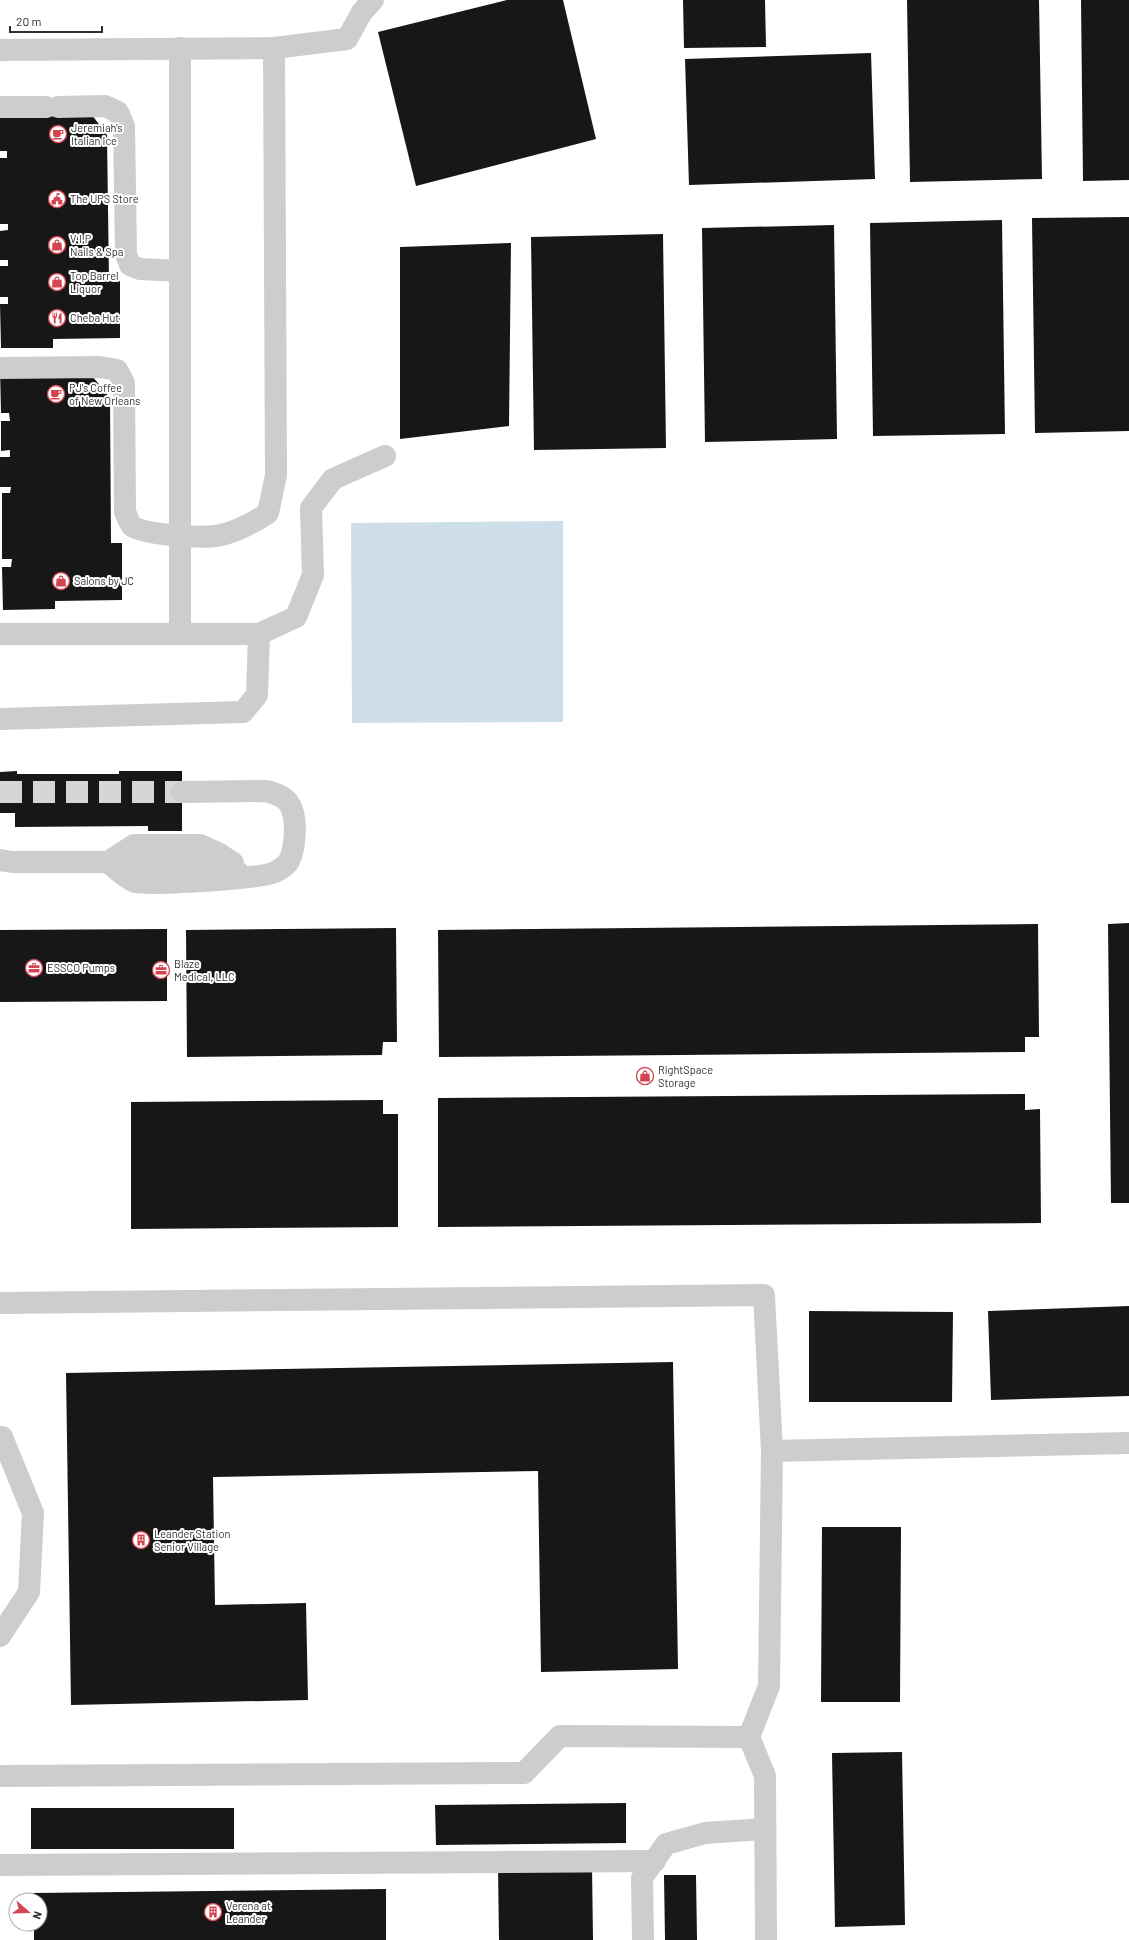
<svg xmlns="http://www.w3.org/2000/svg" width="1129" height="1940" font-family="Barlow,sans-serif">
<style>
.water{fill:#cedfe9}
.building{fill:#171717}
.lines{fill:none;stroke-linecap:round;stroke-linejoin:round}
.minor-tunnel{stroke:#d6d6d6;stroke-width:22;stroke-dasharray:22 11;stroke-linecap:butt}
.minor{stroke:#cdcdcd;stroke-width:22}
.labels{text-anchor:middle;stroke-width:4;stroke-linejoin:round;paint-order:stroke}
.poi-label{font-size:11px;fill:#303030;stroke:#fff;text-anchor:start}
</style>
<rect width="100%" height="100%" fill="#fff"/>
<!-- water -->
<polygon class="water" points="563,521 563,722 352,723 351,523"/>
<!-- building -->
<g class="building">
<polygon points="507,0 563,0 596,139 416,186 378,32"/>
<polygon points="683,0 765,0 766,47 684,48"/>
<polygon points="907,0 1039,0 1042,179 910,182"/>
<polygon points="1081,0 1129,0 1129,180 1083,181"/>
<polygon points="871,53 875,179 689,185 685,59"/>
<polygon points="0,108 92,115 107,135 109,281 120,281 120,338 53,339 53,348 1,348 0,304 8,304 8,297 0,297 0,266 8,266 8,260 0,260 0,231 8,230 8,224 0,224 0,158 7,158 7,151 0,151"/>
<polygon points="1129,217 1129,431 1035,433 1032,218"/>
<polygon points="1002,220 1005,434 873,436 870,223"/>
<polygon points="834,225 837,439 705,442 702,228"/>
<polygon points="663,234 666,448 534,450 531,237"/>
<polygon points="511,243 509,426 400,439 400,247"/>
<polygon points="0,369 93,377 110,398 111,543 122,543 122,600 55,601 55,609 3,610 2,567 11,567 12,559 2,559 2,493 10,493 11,487 0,487 0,457 10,457 10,450 1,451 1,421 10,421 9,413 1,413"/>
<polygon points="17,771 17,774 119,774 119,771 182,771 182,831 148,831 148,826 15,827 15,813 0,813 0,772"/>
<polygon points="1129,923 1129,1203 1111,1203 1108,924"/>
<polygon points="1038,924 1039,1037 1025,1037 1025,1052 439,1057 438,930"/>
<polygon points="396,928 397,1042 383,1042 382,1055 187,1057 186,930"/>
<polygon points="167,929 167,1001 0,1002 0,930"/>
<polygon points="1025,1094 1025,1110 1040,1109 1041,1223 438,1227 438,1098"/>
<polygon points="383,1100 383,1114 398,1114 398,1227 131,1229 131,1102"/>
<polygon points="1129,1306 1129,1396 991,1400 988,1311"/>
<polygon points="809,1311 953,1312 952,1402 809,1402"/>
<polygon points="673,1362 678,1669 541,1672 538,1471 213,1477 215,1605 306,1603 308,1700 71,1705 66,1373"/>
<polygon points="822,1527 901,1527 900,1702 821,1702"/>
<polygon points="902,1752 905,1925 835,1927 832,1753"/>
<polygon points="626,1803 626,1843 436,1845 435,1805"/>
<rect x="31" y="1808" width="203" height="41"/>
<polygon points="592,1866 593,1940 499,1940 498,1867"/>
<polygon points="664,1875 696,1875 697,1940 665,1940"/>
<polygon points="386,1889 386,1940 34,1940 34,1924 40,1924 40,1900 34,1900 33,1893"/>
</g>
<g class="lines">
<!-- minor-tunnel -->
<polyline class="minor-tunnel" points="0,792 182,792"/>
<!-- minor -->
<g class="minor">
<polyline points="180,48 180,634"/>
<polyline points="0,50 274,48 347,39 362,12 373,0"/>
<polyline points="0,107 46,107"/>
<polyline points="58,107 105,106 118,112 124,126 126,254 130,265 140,269 180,271"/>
<path d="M0 368 100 367 117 370 124 383 125 512C127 516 129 523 132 526 145 535 205 539 221 535 239 531 253 523 268 513L276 475 274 48"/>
<polyline points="0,634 259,634 296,617 313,575 311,508 333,479 385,456"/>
<polyline points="0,719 243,712 257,695 259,634"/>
<polyline points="0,860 12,862 200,862 239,873"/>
<path d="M108 862C114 867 128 880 135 882 150 885 264 879 275 872 279 870 287 865 289 861 296 846 298 815 288 802 282 795 274 793 266 791L182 792"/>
<polyline points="108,862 134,845 200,845 218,853 233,863"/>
<polyline points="0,1303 764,1295 772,1451 769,1686 749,1737"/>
<polyline points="0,1437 2,1437 33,1513 29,1592 0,1636"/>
<polyline points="772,1451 1129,1443"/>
<polyline points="0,1776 524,1773 560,1736 749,1737 765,1776 766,1940"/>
<polyline points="0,1865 655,1861"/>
<polyline points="643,1940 642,1878 666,1844 705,1833 765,1829"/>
</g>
</g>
<!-- icons -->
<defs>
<g id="cafe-ring" transform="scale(0.9)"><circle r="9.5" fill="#fff" stroke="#d34651" stroke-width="1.5"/><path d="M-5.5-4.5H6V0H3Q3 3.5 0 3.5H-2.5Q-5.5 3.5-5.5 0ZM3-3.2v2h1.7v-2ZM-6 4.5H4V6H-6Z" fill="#d34651"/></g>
<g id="civic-ring" transform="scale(0.9)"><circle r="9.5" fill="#fff" stroke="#d34651" stroke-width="1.5"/><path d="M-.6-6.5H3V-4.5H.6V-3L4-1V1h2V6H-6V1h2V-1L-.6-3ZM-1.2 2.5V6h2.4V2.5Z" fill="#d34651"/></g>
<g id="shop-ring" transform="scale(0.9)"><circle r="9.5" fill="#fff" stroke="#d34651" stroke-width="1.5"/><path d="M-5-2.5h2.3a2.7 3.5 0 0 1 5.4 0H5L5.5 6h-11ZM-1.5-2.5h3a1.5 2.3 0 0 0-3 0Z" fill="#d34651"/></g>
<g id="restaurant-ring" transform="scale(0.9)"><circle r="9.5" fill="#fff" stroke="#d34651" stroke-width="1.5"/><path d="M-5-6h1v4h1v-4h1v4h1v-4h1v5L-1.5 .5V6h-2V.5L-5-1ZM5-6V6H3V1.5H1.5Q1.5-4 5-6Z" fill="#d34651"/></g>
<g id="office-ring" transform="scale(0.9)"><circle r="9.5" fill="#fff" stroke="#d34651" stroke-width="1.5"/><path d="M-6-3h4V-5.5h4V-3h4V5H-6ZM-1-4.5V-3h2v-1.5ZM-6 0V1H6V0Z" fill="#d34651"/></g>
<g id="building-ring" transform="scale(0.9)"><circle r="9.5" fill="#fff" stroke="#d34651" stroke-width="1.5"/><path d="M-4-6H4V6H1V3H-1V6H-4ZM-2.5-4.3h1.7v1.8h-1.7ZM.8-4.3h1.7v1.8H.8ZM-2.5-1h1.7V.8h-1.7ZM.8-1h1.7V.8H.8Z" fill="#d34651"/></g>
</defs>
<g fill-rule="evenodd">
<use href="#cafe-ring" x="58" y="134"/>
<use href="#civic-ring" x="57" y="199"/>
<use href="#shop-ring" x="57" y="245"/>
<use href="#shop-ring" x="57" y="282"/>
<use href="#restaurant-ring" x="57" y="318"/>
<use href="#cafe-ring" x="56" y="394"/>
<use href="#shop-ring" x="61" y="581"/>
<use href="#office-ring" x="34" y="968"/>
<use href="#office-ring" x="161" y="970"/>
<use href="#shop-ring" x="645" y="1076"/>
<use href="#building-ring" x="141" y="1540"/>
<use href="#building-ring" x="213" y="1912"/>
</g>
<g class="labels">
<!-- poi labels -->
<g class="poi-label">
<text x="71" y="132">Jeremiah's<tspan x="71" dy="13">Italian Ice</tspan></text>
<text x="70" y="203">The UPS Store</text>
<text x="70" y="243">V.I.P<tspan x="70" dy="13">Nails &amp; Spa</tspan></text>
<text x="70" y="280">Top Barrel<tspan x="70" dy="13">Liquor</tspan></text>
<text x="70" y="322">Cheba Hut</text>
<text x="69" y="392">PJ's Coffee<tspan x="69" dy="13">of New Orleans</tspan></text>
<text x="74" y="585">Salons by JC</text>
<text x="174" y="968">Blaze<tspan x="174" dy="13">Medical, LLC</tspan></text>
<text x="47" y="972">ESSCO Pumps</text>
<text x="658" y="1074">RightSpace<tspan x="658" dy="13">Storage</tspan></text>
<text x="154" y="1538">Leander Station<tspan x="154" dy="13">Senior Village</tspan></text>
<text x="226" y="1910">Verena at<tspan x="226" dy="13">Leander</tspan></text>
</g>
</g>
<!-- north arrow -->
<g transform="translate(28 1912) rotate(110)"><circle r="19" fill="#ffffff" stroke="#acacac"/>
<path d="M0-3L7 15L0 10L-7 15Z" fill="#d34651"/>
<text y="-6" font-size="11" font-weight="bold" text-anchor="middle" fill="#303030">N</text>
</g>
<!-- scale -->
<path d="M10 26v6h92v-6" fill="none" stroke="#303030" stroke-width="2"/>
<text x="16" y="26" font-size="12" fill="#303030" stroke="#ffffff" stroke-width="3" paint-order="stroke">20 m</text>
</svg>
